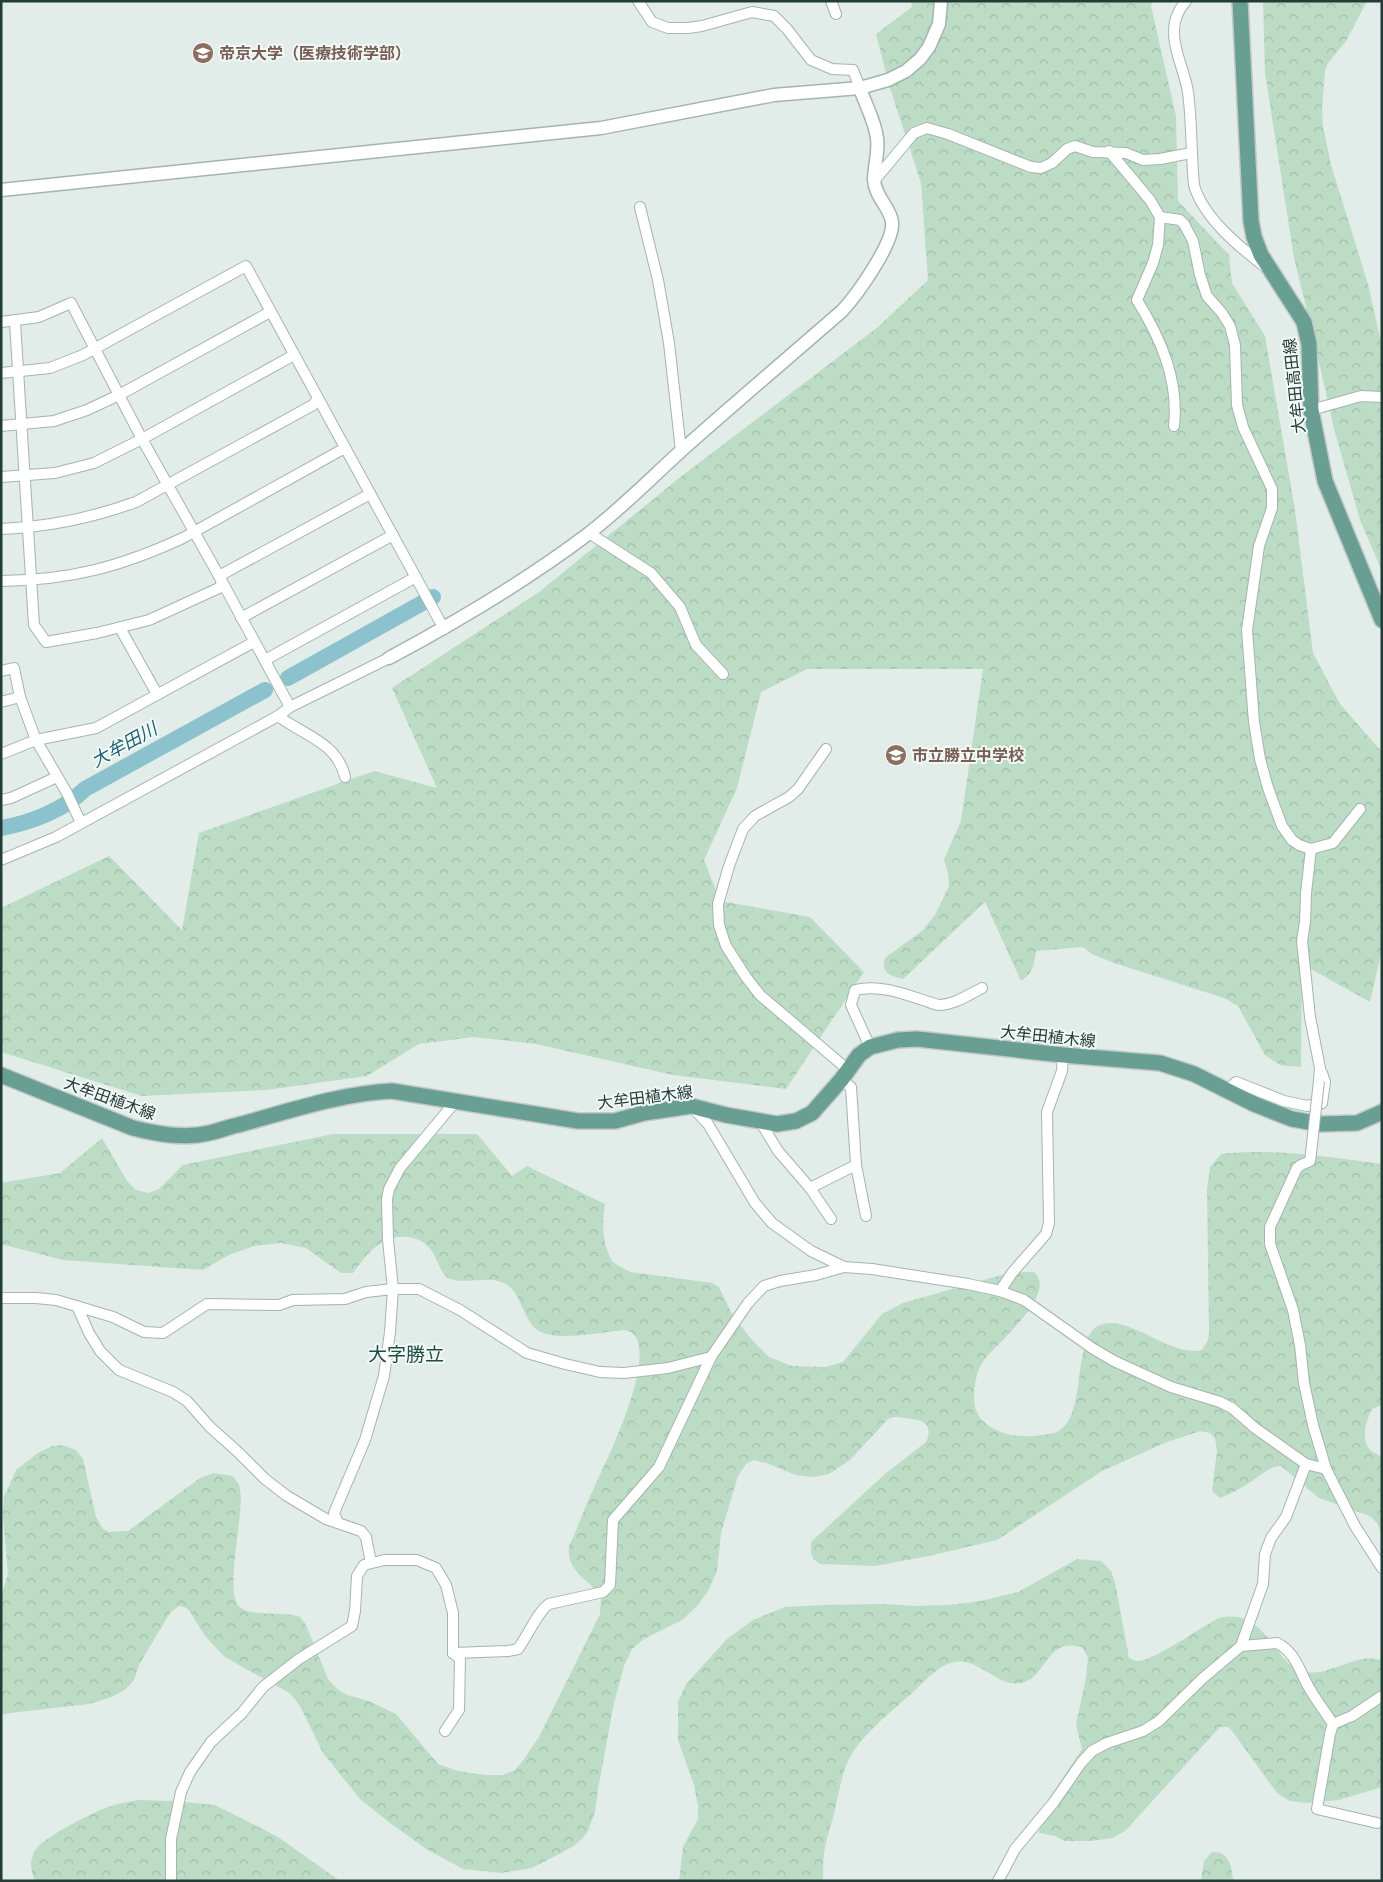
<svg xmlns="http://www.w3.org/2000/svg" width="1383" height="1882" font-family="'Nunito Sans','Noto Sans JP',sans-serif">
<style>
.forest{fill:url(#forest-crowns)}
.lines{fill:none;stroke-linecap:round;stroke-linejoin:round}
.river{stroke:#8cc1ce;stroke-width:16}
.minor-casing{stroke:#a5b4af;stroke-width:12}
.tertiary-casing{stroke:#a5b4af;stroke-width:15}
.primary-casing{stroke:#c1c8c7;stroke-width:18}
.minor{stroke:#fff;stroke-width:10}
.tertiary{stroke:#fff;stroke-width:12}
.primary{stroke:#699f93;stroke-width:15}
.minor-bridge-casing{stroke:#a5b4af;stroke-width:12;stroke-linecap:butt}
.minor-bridge{stroke:#fff;stroke-width:10}
.labels{text-anchor:middle;stroke-width:4;stroke-linejoin:round;paint-order:stroke}
.education-label{font-size:16px;font-weight:bold;fill:#785e54;stroke:#f2f8f6;text-anchor:start}
.street-label{font-size:16px;fill:#233c36;stroke:#f2f8f6}
.water-label{font-size:18px;font-style:italic;fill:#206375;stroke:#f2f8f6}
.quarter-label{font-size:19px;fill:#204d44;stroke:#f2f8f6}
</style>
<defs>
<pattern id="forest-crowns" width="20" height="18" patternUnits="userSpaceOnUse" patternTransform="scale(1.25)"><rect width="20" height="18" fill="#bcdcc6"/><path d="M2 6a3 3 0 1 1 6 0M12 15a3 3 0 1 1 6 0" fill="none" stroke="#a1beab"/></pattern>
</defs>
<rect width="100%" height="100%" fill="#e2ece8"/>
<!-- forest -->
<g class="forest">
<path d="M911 1H1153L1151 6 1176 116 1178 201 1229 255 1232 283 1265 336 1295 510 1313 653 1340 704 1382 752V949L1370 1002 1302 964 1301 1067 1280 1065 1265 1055 1238 1006 1224 998 1114 963 1092 954 1083 947 1036 951C1034 965 1033 973 1021 981L985 902 903 979C890 976 879 972 886 957L922 931 935 915 949 886 948 873 944 860 961 821 983 669H807L761 692 737 788 704 860 720 901 810 917 864 972 786 1089 673 1075 536 1044 473 1037 419 1044 367 1076 266 1090 142 1096 1 1052V908L109 856 182 930 199 833 374 771 437 788 392 688 539 592 683 475 878 327 928 280 921 183 889 85 876 34 912 7Z"/>
<polygon points="1263,1 1367,1 1346,41 1328,63 1325,71 1322,108 1323,126 1331,165 1368,284 1382,347 1382,571 1360,520 1334,429 1312,331 1294,258 1265,73"/>
<path d="M333 1134H477L512 1176 527 1166 605 1204C602 1222 602 1242 611 1259 615 1265 624 1269 631 1272L712 1283 719 1287 732 1314 752 1340 769 1357 792 1366 825 1367 843 1362 882 1314 903 1303 1012 1272H1034C1059 1293 996 1344 984 1360 976 1372 974 1385 974 1400 975 1417 986 1426 1001 1432 1014 1437 1030 1437 1042 1435 1047 1434 1053 1434 1057 1432 1088 1417 1071 1341 1098 1326 1126 1311 1169 1358 1202 1350L1208 1340 1209 1333 1207 1189 1210 1167 1221 1154C1274 1148 1329 1157 1382 1164V1405L1372 1409C1366 1421 1360 1440 1371 1451 1374 1453 1379 1455 1382 1457V1534L1377 1523 1370 1516 1319 1498 1281 1466C1270 1465 1259 1477 1249 1483 1240 1489 1230 1494 1220 1498L1212 1491 1217 1451 1215 1438 1210 1433 1200 1431 1167 1442 1102 1471 997 1540 929 1556 875 1566 820 1564 813 1559 811 1552V1542L885 1474 926 1442C935 1423 920 1419 904 1418 898 1417 893 1416 888 1419L850 1460 829 1474 814 1477 796 1475 766 1463 754 1460 746 1464 738 1476 721 1533 717 1571 708 1591 698 1605 682 1620 644 1639 632 1649 624 1666 614 1703 598 1789 595 1812 588 1831 582 1839 572 1847 532 1868 501 1873 463 1869 428 1850 390 1823 361 1800 323 1753 300 1706 291 1694 225 1657 205 1636 189 1610 184 1607 179 1606 170 1613 140 1663 134 1680 126 1689 112 1697 89 1704 1 1714V1596L8 1574 3 1516 4 1497 16 1470 38 1453 52 1446 62 1445 76 1450 83 1459 96 1517 103 1529 109 1532 128 1531 200 1478 214 1473 232 1476C234 1478 238 1482 239 1485 247 1510 222 1593 240 1607 252 1618 283 1610 300 1617L306 1625 328 1679 337 1689 347 1695 369 1701 396 1714 438 1764 458 1771 485 1775H503L515 1770 522 1762 539 1737 600 1614 601 1597C589 1578 566 1573 569 1546 578 1528 584 1508 593 1490 604 1466 661 1352 631 1332 629 1331 626 1331 624 1330 604 1332 558 1341 541 1332 524 1324 523 1298 509 1286 492 1273 469 1285 450 1279 441 1276 437 1258 432 1251 421 1233 393 1233 378 1245 368 1252 360 1264 353 1273H341L306 1248 281 1243 254 1246 229 1255 203 1270 63 1260 1 1244V1183L60 1173 102 1138 127 1181 136 1190 148 1193 159 1189 183 1165Z"/>
<path d="M1077 1559 1101 1561 1111 1571 1115 1582 1129 1658C1132 1659 1136 1662 1140 1661 1154 1659 1193 1633 1207 1625 1212 1622 1218 1617 1224 1617 1268 1611 1275 1666 1304 1672 1324 1676 1344 1662 1363 1659 1369 1658 1376 1659 1382 1660V1787L1339 1800 1307 1803 1290 1801 1277 1793 1232 1731 1228 1727H1220L1125 1831 1113 1838 1090 1841H1064L1055 1836 1039 1833 1045 1805 1082 1749 1076 1725 1086 1678 1088 1657 1082 1647C1045 1637 1048 1677 1021 1683 998 1688 979 1657 954 1662 937 1666 924 1682 912 1693 892 1711 870 1728 855 1749 842 1767 839 1793 834 1814 831 1825 827 1836 825 1847 823 1857 823 1870 823 1881H679L683 1847 698 1819V1806L694 1785 678 1740V1702L686 1684 727 1639 753 1620 785 1607 824 1605 887 1604 914 1606 949 1605 981 1601 1018 1592Z"/>
<path d="M138 1800 175 1801 215 1805 278 1837 340 1881H35C30 1869 29 1858 37 1848 46 1836 97 1810 111 1806 120 1803 129 1802 138 1800Z"/>
<path d="M1212 1852C1229 1851 1232 1867 1233 1881H1201L1204 1861Z"/>
</g>
<g class="lines">
<!-- river -->
<g class="river">
<polyline points="288,678 433,597"/>
<path d="M1 828C30 823 64 810 85 789L265 690"/>
</g>
<!-- minor casing -->
<g class="minor-casing">
<g id="minor">
<polyline points="638,1 652,22 668,28 688,28 702,26 752,12 774,16 787,29 811,60 832,69 853,70 860,88"/>
<polyline points="831,1 836,14"/>
<path d="M1186 1C1160 30 1183 61 1188 92 1192 122 1191 154 1194 185 1203 217 1238 246 1264 266"/>
<path d="M1109 151 1150 200 1160 217 1158 245 1153 263 1137 300C1161 339 1179 380 1174 426"/>
<polyline points="874,181 914,133 927,128 948,134 1031,167 1041,168 1052,163 1067,149 1075,146 1093,152 1126,153 1143,160 1160,159 1191,153"/>
<polyline points="640,207 658,280 669,343 681,451"/>
<polyline points="1160,217 1180,220 1184,224 1193,241 1200,275 1207,296 1222,313 1230,326 1235,345 1237,405 1243,427 1272,489 1272,508 1259,546 1247,630 1254,722 1260,759 1268,788 1282,826 1292,840 1299,845 1311,849 1333,843 1360,809"/>
<polyline points="1,322 39,317 71,303 142,439 219,576"/>
<polyline points="15,322 34,625 46,642 97,633 149,620 219,588 222,583"/>
<polyline points="1,373 50,368 83,355 246,266 444,629"/>
<polyline points="1311,410 1361,396 1382,397"/>
<polyline points="1,426 54,421 87,410 119,395 270,312"/>
<polyline points="1,477 55,473 94,463 142,439 294,355"/>
<path d="M1 529C48 527 92 518 136 502L313 405 318 399"/>
<polyline points="589,533 651,573 680,607 696,645 723,674"/>
<path d="M1 581C71 580 120 567 183 538L345 448"/>
<polyline points="241,618 393,535"/>
<polyline points="120,628 157,694"/>
<polyline points="265,660 416,577"/>
<polyline points="1,671 14,668 20,697 36,740 67,793 81,823"/>
<polyline points="1,702 20,697"/>
<polyline points="290,707 219,576 370,494"/>
<path d="M278 716C303 735 337 742 345 777"/>
<polyline points="826,749 798,789 789,797 755,816 743,829 729,866 718,904 719,925 726,946 746,977 760,995 847,1069"/>
<polyline points="1,754 36,740 96,728 254,642"/>
<polyline points="1,800 11,798 57,777"/>
<polyline points="1311,849 1306,893 1305,922 1302,941 1310,1017 1320,1068 1319,1081"/>
<polyline points="1,860 56,837 278,716 290,707 389,658"/>
<path d="M870 1047 851 1005 855 990C883 983 911 997 938 1005 954 1005 968 995 982 988"/>
<polyline points="841,1080 851,1087 856,1165 866,1216"/>
<polyline points="1228,1090 1236,1082 1284,1101 1307,1106 1322,1103 1325,1082 1322,1073"/>
<polyline points="692,1107 708,1124 755,1203 772,1223 811,1251 844,1267"/>
<polyline points="760,1121 778,1151 810,1188 831,1219"/>
<polyline points="1311,1153 1310,1161 1301,1165 1297,1168 1270,1227 1270,1244 1293,1310 1300,1345 1304,1383 1313,1425 1326,1469 1355,1526 1382,1568"/>
<polyline points="810,1188 856,1165"/>
<polyline points="1000,1291 1012,1273 1046,1234 1049,1223 1047,1112 1062,1071 1063,1055"/>
<polyline points="1,1298 36,1298 56,1300 113,1317 144,1332 163,1333 207,1304 279,1305 293,1300 345,1299 366,1292 393,1289 419,1289 460,1310 527,1353 565,1364 600,1372 624,1373 668,1368 711,1357"/>
<polyline points="77,1306 89,1333 100,1351 119,1370 173,1392 187,1401 210,1427 239,1453 265,1479 287,1496 326,1519 361,1531 366,1537 371,1563"/>
<polyline points="338,1523 334,1513 365,1440 384,1376 390,1332 393,1289 388,1240 387,1199 389,1189 400,1168 455,1102"/>
<path d="M1241 1646 1277 1643C1297 1653 1300 1674 1311 1691 1318 1703 1326 1713 1333 1724"/>
<path d="M453 1653 508 1651 518 1649C527 1637 538 1611 549 1604L603 1592 610 1585 613 1520 659 1467 711 1357 748 1303 764 1286 780 1281 816 1275 844 1267 872 1269 968 1284 1000 1291 1024 1300 1092 1348 1114 1361 1171 1387 1220 1402 1232 1408 1255 1428 1306 1464 1326 1469"/>
<polyline points="445,1731 459,1710 460,1659 453,1653"/>
<polyline points="1377,1823 1317,1809 1330,1734 1333,1724 1352,1716 1382,1696"/>
<polyline points="171,1881 171,1839 181,1792 190,1772 211,1742 242,1713 263,1687 299,1659 352,1626 355,1611 357,1576 364,1565 384,1560 417,1560 436,1568 446,1585 453,1613 453,1653"/>
<polyline points="998,1881 1015,1849 1054,1802 1081,1763 1092,1751 1107,1743 1143,1731 1159,1721 1203,1678 1241,1646 1263,1584 1265,1554 1271,1538 1286,1517 1306,1464"/>
</g>
</g>
<!-- tertiary casing -->
<g class="tertiary-casing">
<g id="tertiary">
<polyline points="1,190 601,128 774,95 860,88 888,80 906,71 920,59 929,47 939,24 941,1"/>
<path d="M389 658C458 621 526 581 588 534 622 508 651 478 682 450 735 403 789 357 842 311 856 296 895 242 892 222 890 207 875 197 874 180 874 166 879 153 877 138 875 121 865 104 860 88"/>
</g>
</g>
<!-- primary casing -->
<g class="primary-casing">
<g id="primary">
<polyline points="1240,1 1251,221 1254,237 1261,255 1304,322 1309,344 1311,410 1325,481 1382,620"/>
<path d="M1 1075 133 1128C157 1134 184 1139 209 1133 219 1131 228 1127 238 1125 286 1112 342 1093 392 1091L578 1121H615L644 1113 691 1106 726 1115 777 1124 796 1121 812 1113 841 1080 859 1055 870 1047 898 1040 917 1039 1063 1055 1160 1063 1194 1074 1254 1104 1292 1119 1320 1124 1357 1123 1382 1112"/>
</g>
</g>
<!-- minor -->
<use href="#minor" class="minor"/>
<!-- tertiary -->
<use href="#tertiary" class="tertiary"/>
<!-- primary -->
<use href="#primary" class="primary"/>
<!-- minor-bridge casing -->
<g class="minor-bridge-casing">
<polyline id="minor-bridge" points="1311,1153 1319,1081"/>
</g>
<!-- minor-bridge -->
<use href="#minor-bridge" class="minor-bridge"/>
</g>
<!-- icons -->
<defs>
<g id="university-disc" transform="scale(1.125)"><circle r="9.5" fill="#8d6e63" stroke="#f2f8f6"/><path d="M0-5L7-2L0 1L-7-2ZM-4 1L0 2.5L4 1V4Q0 6-4 4Z" fill="#fff"/></g>
<g id="school-disc" transform="scale(1.125)"><circle r="9.5" fill="#8d6e63" stroke="#f2f8f6"/><path d="M0-5L7-2L0 1L-7-2ZM-4 1L0 2.5L4 1V4Q0 6-4 4Z" fill="#fff"/></g>
</defs>
<g fill-rule="evenodd">
<use href="#university-disc" x="203" y="53"/>
<use href="#school-disc" x="896" y="755"/>
</g>
<g class="labels">
<!-- education labels -->
<g class="education-label">
<text x="219" y="59">帝京大学（医療技術学部）</text>
<text x="912" y="761">市立勝立中学校</text>
</g>
<!-- street labels -->
<g class="street-label">
<text transform="translate(1294 386) rotate(-96)" y="6">大牟田高田線</text>
<text transform="translate(1048 1036) rotate(6)" y="6">大牟田植木線</text>
<text transform="translate(645 1097) rotate(-7)" y="6">大牟田植木線</text>
<text transform="translate(110 1098) rotate(20)" y="6">大牟田植木線</text>
</g>
<!-- water labels -->
<g class="water-label">
<text transform="translate(124 745) rotate(-29)" y="6">大牟田川</text>
</g>
<!-- quarter labels -->
<g class="quarter-label">
<text x="406" y="1361">大字勝立</text>
</g>
</g>
<!-- border -->
<rect width="1383" height="1882" fill="none" stroke="#233c36" stroke-width="5"/>
</svg>
